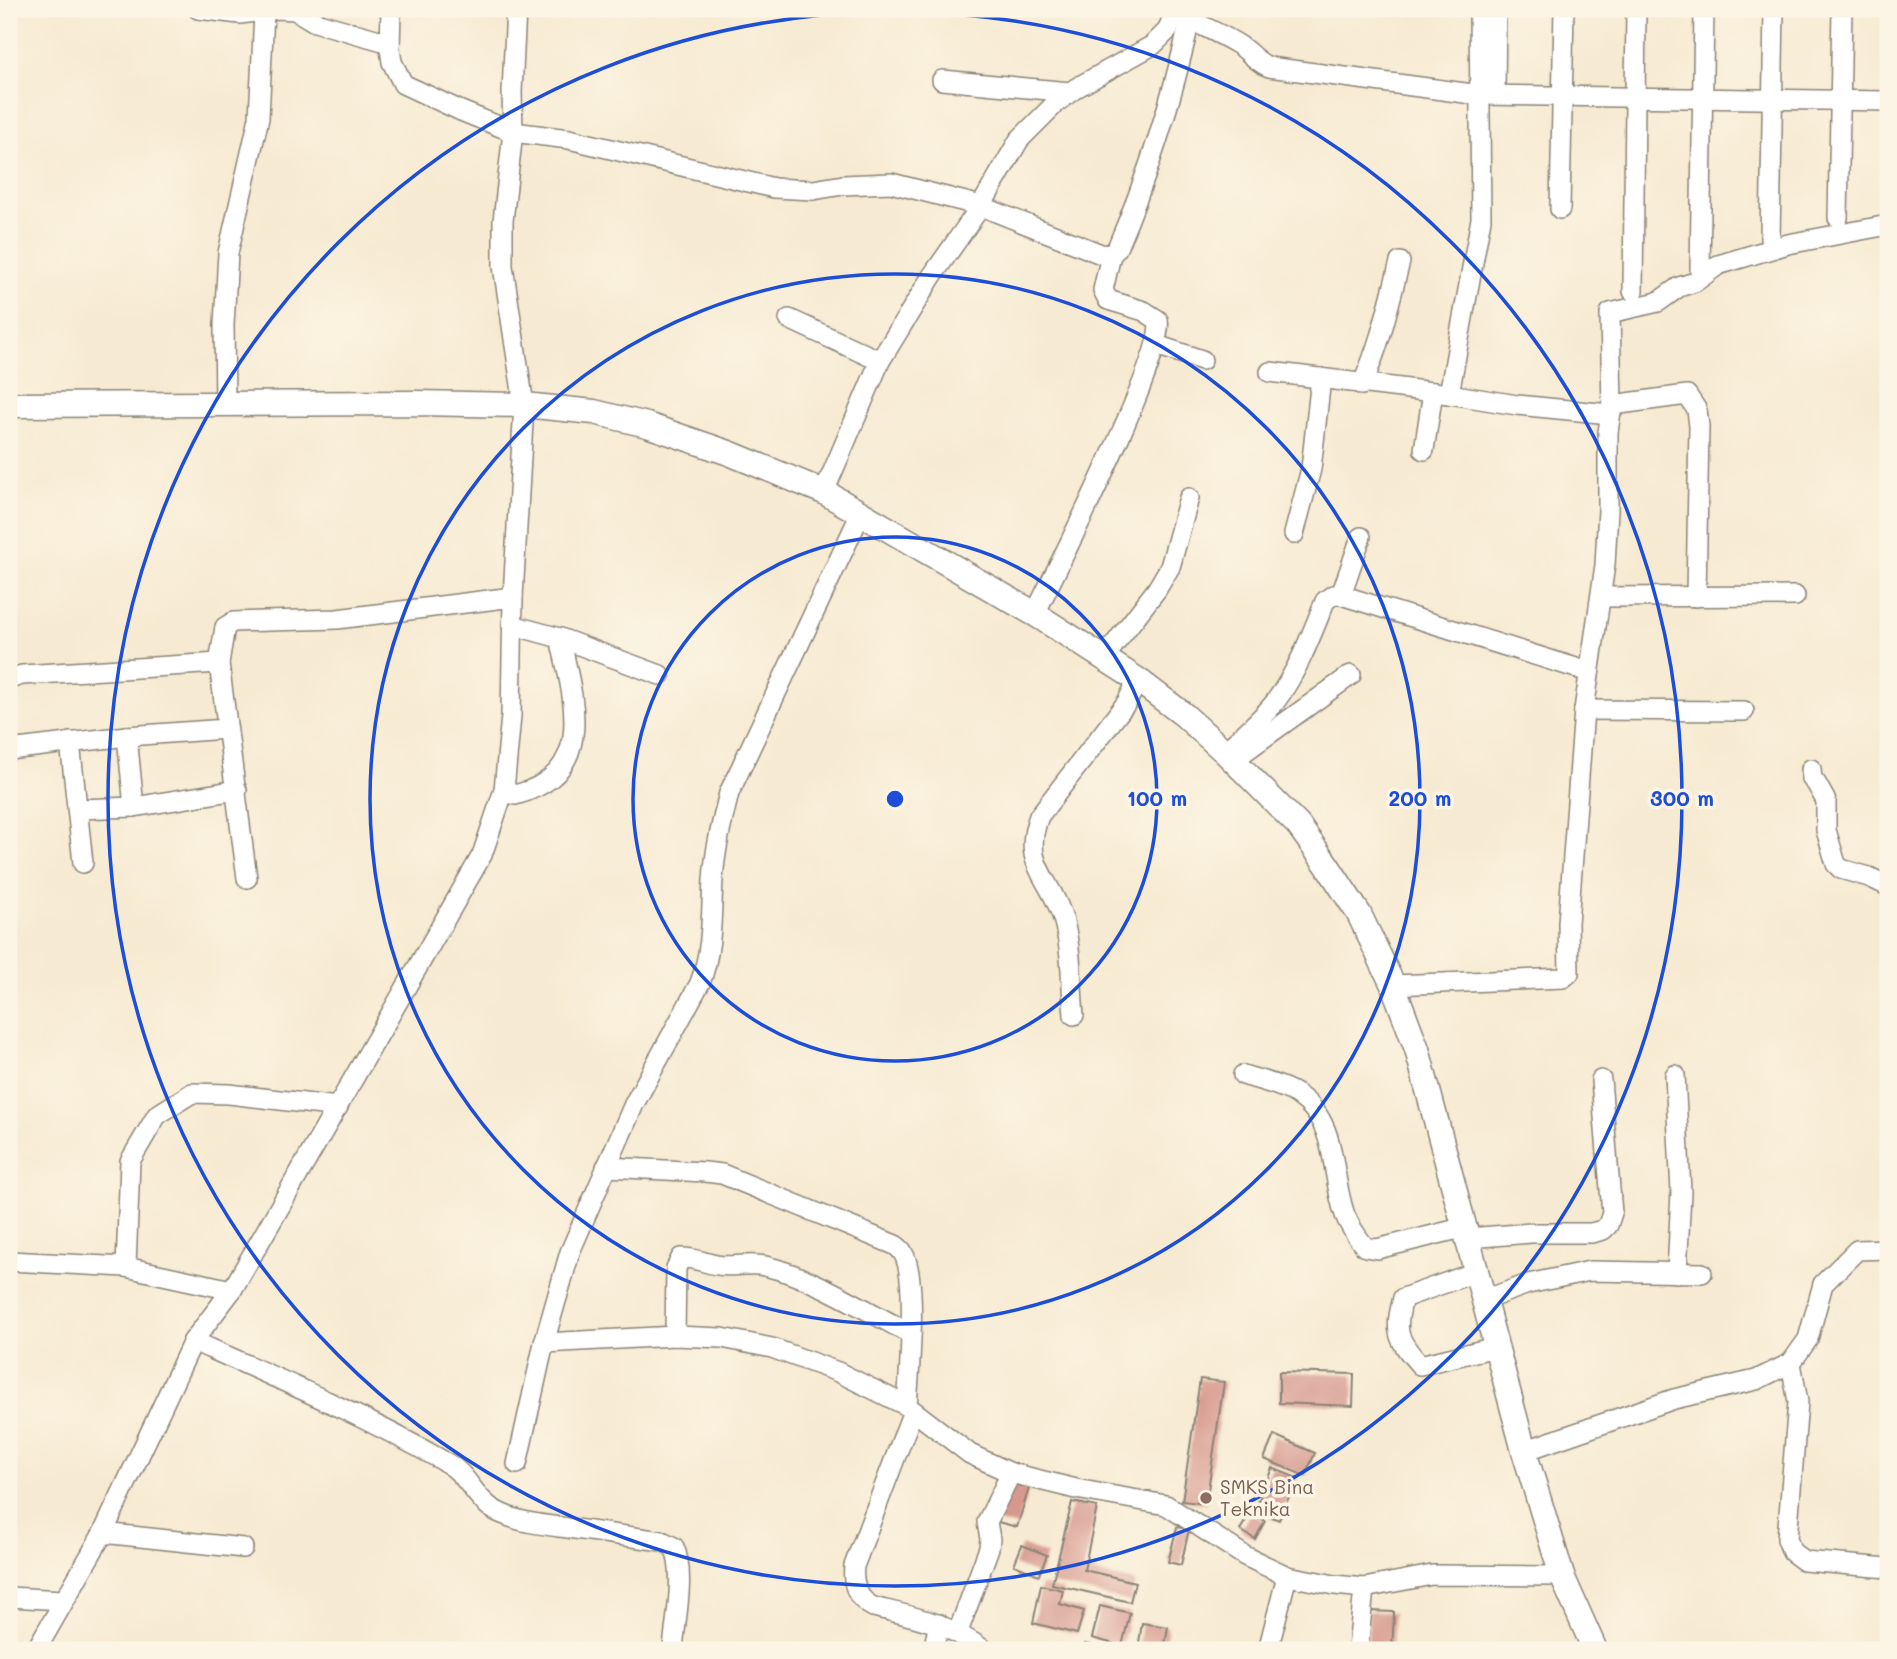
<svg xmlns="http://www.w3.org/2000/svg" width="1897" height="1659" font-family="Mali,sans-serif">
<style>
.building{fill:#d7998e}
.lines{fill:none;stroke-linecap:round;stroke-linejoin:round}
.minor-casing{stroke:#8a8377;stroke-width:22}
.major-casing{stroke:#8a8377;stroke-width:27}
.minor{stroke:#fff;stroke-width:19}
.major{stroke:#fff;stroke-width:24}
.ring{fill:none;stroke:#1d4ed8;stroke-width:3.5}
.education-dot{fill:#8d6e63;stroke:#fcf5e5;stroke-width:2.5}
.labels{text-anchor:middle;stroke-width:7;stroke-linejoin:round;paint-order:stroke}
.education-label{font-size:19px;fill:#785e54;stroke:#fcf5e5;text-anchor:start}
.centre{fill:#1d4ed8;stroke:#fcf5e5;stroke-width:3.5}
.ring-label{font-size:21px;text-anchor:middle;font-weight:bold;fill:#1d4ed8;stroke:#fcf5e5;stroke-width:7;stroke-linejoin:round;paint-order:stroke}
</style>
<rect width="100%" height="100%" fill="#fcf5e5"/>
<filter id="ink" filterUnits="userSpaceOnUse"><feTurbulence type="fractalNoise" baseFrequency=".0143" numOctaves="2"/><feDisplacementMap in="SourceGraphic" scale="14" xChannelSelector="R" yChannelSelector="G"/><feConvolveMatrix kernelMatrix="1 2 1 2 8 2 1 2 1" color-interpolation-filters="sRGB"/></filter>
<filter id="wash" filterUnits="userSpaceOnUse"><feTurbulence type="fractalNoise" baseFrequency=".00686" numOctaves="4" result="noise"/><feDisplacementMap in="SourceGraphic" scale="28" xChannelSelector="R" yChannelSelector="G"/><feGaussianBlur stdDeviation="1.57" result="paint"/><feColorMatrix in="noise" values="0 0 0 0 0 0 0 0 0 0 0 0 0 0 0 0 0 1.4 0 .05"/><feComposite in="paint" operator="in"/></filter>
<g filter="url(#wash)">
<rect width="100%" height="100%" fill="#f7ead2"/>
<g id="blocks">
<!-- building -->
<g class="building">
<polygon points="1279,1372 1354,1374 1353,1406 1279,1403"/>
<polygon points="1200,1379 1224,1382 1206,1504 1182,1501"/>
<polygon points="1274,1435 1315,1453 1305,1476 1264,1459"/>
<polygon points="1272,1468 1297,1478 1279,1520 1255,1510"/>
<polygon points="1011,1479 1030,1485 1017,1527 998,1522"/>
<polygon points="1072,1502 1097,1507 1084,1570 1135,1582 1130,1602 1052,1584"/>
<polygon points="1251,1512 1265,1521 1255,1539 1240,1530"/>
<polygon points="1177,1527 1189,1529 1181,1565 1168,1562"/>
<polygon points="1022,1545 1047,1555 1039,1575 1014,1565"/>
<polygon points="1041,1585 1063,1590 1060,1604 1084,1611 1077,1634 1033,1623"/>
<polygon points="1100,1606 1130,1613 1122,1646 1092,1638"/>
<polygon points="1369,1611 1394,1612 1392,1650 1367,1650"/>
<polygon points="1142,1623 1168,1627 1164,1650 1138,1649"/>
<polygon points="1085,1644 1110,1649 1110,1650 1084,1650"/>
</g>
</g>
</g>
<g filter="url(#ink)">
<use href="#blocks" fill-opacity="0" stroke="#8a8377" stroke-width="2"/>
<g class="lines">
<!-- minor casing -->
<g class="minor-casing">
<g id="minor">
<polyline points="198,9 240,14 279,9 295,10 315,22 390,43"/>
<polyline points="391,9 390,49 392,62 403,84 461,111 513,132 569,139 774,188 813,190 843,185 891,183 981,206 1101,254 1111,255"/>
<path d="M1174 13C1196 23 1218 32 1239 45 1250 52 1256 62 1269 67L1480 95 1888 101"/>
<polyline points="942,80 1070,92"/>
<polyline points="1495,95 1496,9"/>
<polyline points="1560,209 1564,9"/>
<polyline points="1838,218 1842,9"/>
<polyline points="1770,240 1774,9"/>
<polyline points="1700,271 1704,9"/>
<polyline points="1633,291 1636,9"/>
<polyline points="789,319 880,361"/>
<polyline points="1156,345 1202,360"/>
<polyline points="1270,372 1449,394 1517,405 1610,414"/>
<path d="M1362 385C1381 342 1388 307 1400 262"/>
<polyline points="1449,394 1481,219 1479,9"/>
<polyline points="225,403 224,325 228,253 259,118 264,12"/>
<polyline points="1612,405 1687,395 1697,410 1699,426 1696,597"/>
<polyline points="1424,450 1433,392"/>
<polyline points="824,492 880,361 932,276 981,206 1019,140 1057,102 1076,88 1153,45 1168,30 1175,9"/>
<polyline points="1294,534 1311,469 1321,378"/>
<polyline points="1341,595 1361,537"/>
<polyline points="1601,597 1795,596"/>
<path d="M1035 614C1056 570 1167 353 1158 320L1144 311 1108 300 1103 290 1111 255 1117 248C1149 174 1172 99 1190 20"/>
<polyline points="512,625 560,638 660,675"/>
<polyline points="1104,658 1157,589 1170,567 1189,498"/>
<polyline points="219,663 247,878"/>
<polyline points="9,679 22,675 219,663 225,627 233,622 337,619 513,597 524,405 503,266 503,221 513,132 512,92 516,9"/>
<polyline points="1584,710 1744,711"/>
<polyline points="127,736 134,807"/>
<polyline points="70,742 83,863"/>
<polyline points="9,750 127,736 226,729"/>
<path d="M1225 752C1241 736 1261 720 1275 702 1298 671 1311 636 1325 601L1333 595H1341L1589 672"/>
<polyline points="1233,760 1351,675"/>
<polyline points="1811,769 1812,779 1816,783 1826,801 1826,830 1836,864 1841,869 1869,877 1888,886"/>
<path d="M504 790 515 795C597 774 574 700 560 638"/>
<polyline points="79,809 134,807 237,790"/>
<polyline points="1393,985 1563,978 1569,973 1568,923 1584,710 1605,565 1608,510 1608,432 1612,405 1610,313 1658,302 1679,287 1695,282 1718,265 1788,244 1888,225"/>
<path d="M1074 1015C1071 984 1072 952 1064 922 1052 877 1020 867 1039 816L1127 702 1138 680"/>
<path d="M1243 1075C1259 1080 1286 1086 1299 1096 1339 1124 1330 1174 1345 1215 1350 1227 1357 1237 1365 1247L1377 1249 1466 1227"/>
<polyline points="1675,1075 1681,1192 1677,1273"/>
<path d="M606 1167 705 1172 722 1174 895 1245C898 1247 901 1249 903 1253 918 1276 909 1376 907 1406"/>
<polyline points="1468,1238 1531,1233 1591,1233 1603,1230 1608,1225 1612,1213 1601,1080"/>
<polyline points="9,1261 126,1267 232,1290"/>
<polyline points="126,1267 130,1161 157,1115 192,1093 229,1094 338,1107"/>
<path d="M1476 1272 1403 1298C1394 1332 1397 1339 1420 1365L1496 1347"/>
<polyline points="1484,1300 1528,1284 1590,1271 1702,1273"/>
<path d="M675 1336 676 1268 681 1258C693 1257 705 1263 717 1265 733 1268 749 1262 765 1266 816 1278 864 1310 911 1334"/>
<path d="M193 1341C279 1379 365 1416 447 1463 469 1475 476 1503 500 1513 521 1523 545 1525 568 1528 599 1532 631 1537 662 1541L674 1547C686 1574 675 1620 673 1650"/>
<polyline points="544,1343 675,1336 722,1338 772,1348 838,1372 907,1406 970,1454 1011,1473 1076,1489 1166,1505 1245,1556 1287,1576 1335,1585 1364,1588 1432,1575 1562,1576"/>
<polyline points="1791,1363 1798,1402 1787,1539 1792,1552 1804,1561 1888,1568"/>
<path d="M913 1411 854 1566C852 1584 857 1599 873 1607 919 1618 945 1622 984 1650"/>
<polyline points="1524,1451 1674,1399 1756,1380 1791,1363 1808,1339 1823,1284 1857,1250 1888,1249"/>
<path d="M517 1464 544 1343 570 1252 634 1104 700 983C713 949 711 915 713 880 715 850 722 822 729 793L861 513"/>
<polyline points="103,1533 243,1548"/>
<polyline points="9,1597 63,1600"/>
<polyline points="958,1632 989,1548 990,1539 987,1522 1011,1473"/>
<polyline points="36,1650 103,1533 193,1341 232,1290 482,855 504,790 511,716 513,597"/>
<polyline points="933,1650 939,1624"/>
<polyline points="1268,1650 1287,1576"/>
<polyline points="1358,1650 1364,1588"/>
</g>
</g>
<!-- major casing -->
<g class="major-casing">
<polyline id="major" points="9,405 417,403 524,405 594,412 647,425 729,453 824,492 1035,614 1138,680 1184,715 1225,752 1298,825 1327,865 1359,914 1393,985 1417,1049 1524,1451 1562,1576 1595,1650"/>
</g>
<!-- minor -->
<use href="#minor" class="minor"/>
<!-- major -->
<use href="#major" class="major"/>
</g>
</g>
<!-- distance rings -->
<g class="ring">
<circle cx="895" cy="799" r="262"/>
<circle cx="895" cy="799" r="525"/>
<circle cx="895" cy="799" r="787"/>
</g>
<!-- markers -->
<circle class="education-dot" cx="1206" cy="1498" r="7"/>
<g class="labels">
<!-- education labels -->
<g class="education-label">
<text x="1220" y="1494">SMKS Bina<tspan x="1220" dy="22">Teknika</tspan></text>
</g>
</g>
<circle cx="895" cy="799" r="10" class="centre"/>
<g class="ring-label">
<text x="1157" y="806">100 m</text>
<text x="1420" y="806">200 m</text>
<text x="1682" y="806">300 m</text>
</g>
<!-- margin -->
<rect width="1897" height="1659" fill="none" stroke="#fcf5e5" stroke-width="35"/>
</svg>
